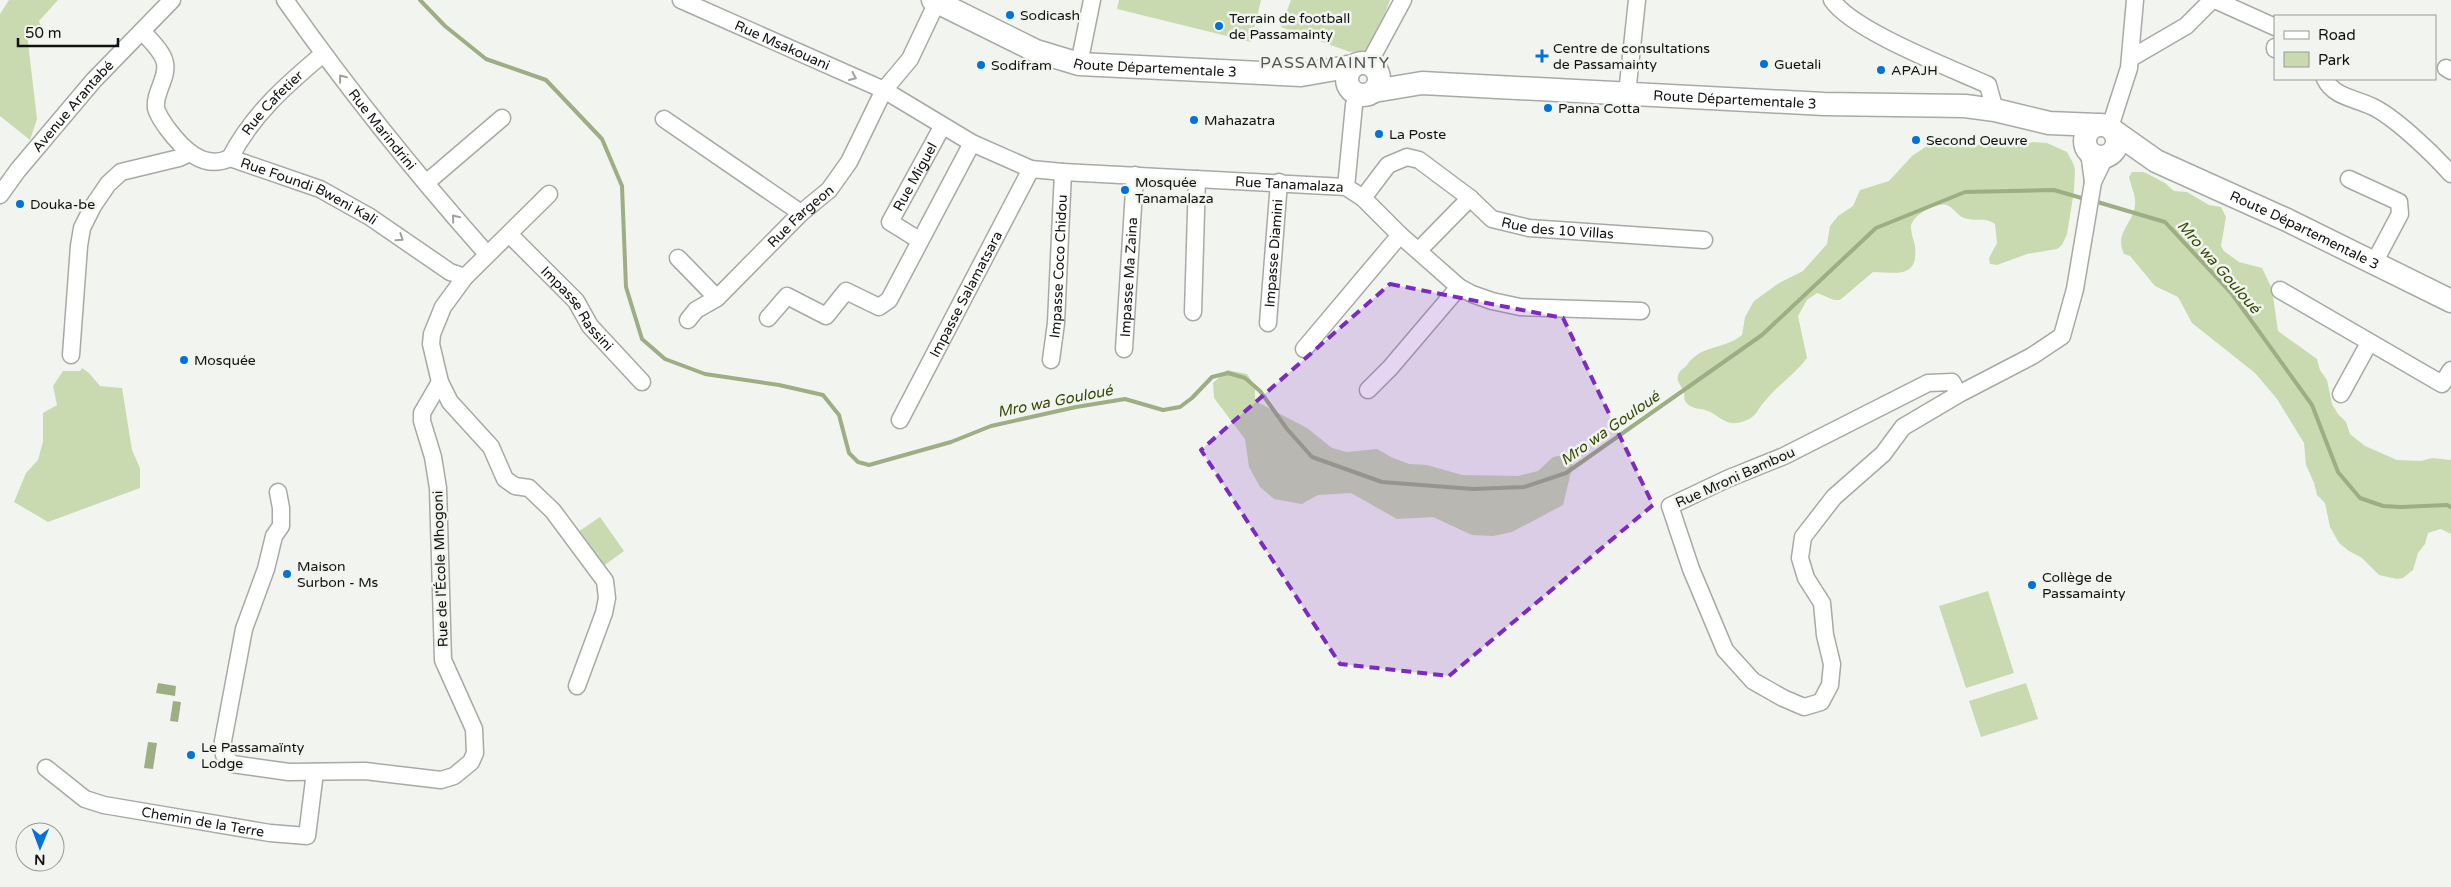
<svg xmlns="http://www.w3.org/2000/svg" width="2451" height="887" font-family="'Varela Round',sans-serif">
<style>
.green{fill:#c9dab0}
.water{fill:#9dae84}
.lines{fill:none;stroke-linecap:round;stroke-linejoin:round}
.stream{stroke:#9dae84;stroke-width:4}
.minor-casing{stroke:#a7aaa4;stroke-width:19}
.secondary-casing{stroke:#a7aaa4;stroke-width:25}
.minor{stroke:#fff;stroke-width:16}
.secondary{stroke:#fff;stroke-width:22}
.oneway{stroke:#a0a09f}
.marked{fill:#7b2cbf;fill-opacity:0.2;stroke:#7b2cbf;stroke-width:4;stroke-dasharray:10 6;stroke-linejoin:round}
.poi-dot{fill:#0271d8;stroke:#f2f5ef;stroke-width:2}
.labels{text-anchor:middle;stroke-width:5;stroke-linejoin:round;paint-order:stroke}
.poi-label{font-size:14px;fill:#111210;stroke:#f2f5ef;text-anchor:start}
.street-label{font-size:14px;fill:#111210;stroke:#f2f5ef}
.water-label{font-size:15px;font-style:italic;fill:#354906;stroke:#f2f5ef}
.quarter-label{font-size:16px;letter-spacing:1px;fill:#545651;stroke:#f2f5ef}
</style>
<rect width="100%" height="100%" fill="#f2f5ef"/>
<!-- green -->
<g class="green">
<polygon points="9,0 58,0 39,21 43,31 27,34 37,119 30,140 0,116 0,14"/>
<polygon points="1119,0 1261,0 1251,42 1117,9"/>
<polygon points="1291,0 1390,0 1372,50 1350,52 1281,27"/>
<path d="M1936 140 1969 147 1984 144 2018 146 2033 142 2047 143 2067 152 2073 163 2075 169 2074 191 2067 234 2062 245 2057 249 2027 254 1997 265 1990 264 1989 258 1997 243 1995 224C1985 216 1973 223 1962 217 1957 214 1952 207 1947 205 1936 202 1911 216 1911 227 1911 234 1914 240 1915 246 1919 280 1894 272 1873 272L1840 300H1834L1817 293 1807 300 1798 316 1807 358C1795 374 1778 385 1765 401 1758 408 1757 416 1747 420 1725 430 1720 414 1705 410 1698 408 1690 409 1685 401 1684 398 1685 393 1683 390 1680 384 1675 380 1679 373 1681 369 1685 368 1687 365 1701 344 1724 350 1742 335L1745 317 1754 301 1779 283 1803 271 1827 244 1830 226 1838 216 1853 206 1860 190 1889 181 1912 156Z"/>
<path d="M2132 172H2144L2165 183 2174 191 2187 192 2209 205 2221 207 2226 217 2221 246 2224 251 2239 262 2262 268 2272 289 2278 331 2317 359 2320 370 2327 380 2332 404 2338 414 2346 422 2350 434 2365 446 2397 460 2421 461 2432 458 2451 460V534L2441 529 2428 533 2425 544 2418 553 2413 570 2403 578 2397 579 2379 575 2362 558 2349 551 2339 543 2330 527 2325 503 2317 495 2314 483 2306 465 2304 443 2277 399 2255 373 2192 323 2178 297 2155 286 2130 256 2124 254C2114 233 2133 224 2135 205 2136 195 2131 187 2129 177Z"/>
<polygon points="82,368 89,373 100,386 122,388 132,450 140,468 140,488 48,522 14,502 26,473 38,460 43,441 43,413 57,405 53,386 63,371 80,371"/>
<polygon points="1227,370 1247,374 1255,386 1255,401 1307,428 1332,448 1347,452 1377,449 1391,457 1409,464 1427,465 1462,475 1518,476 1538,471 1553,457 1564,455 1573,464 1563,505 1512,532 1493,536 1472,535 1433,517 1397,519 1351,493 1318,495 1302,504 1274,499 1260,487 1249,467 1245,439 1214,398 1213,383"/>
<polygon points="600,517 624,551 602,567 578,532"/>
<polygon points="1988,591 2014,673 1966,688 1939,606"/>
<polygon points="2026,683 2038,719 1981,737 1969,701"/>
</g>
<!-- water -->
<g class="water">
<polygon points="158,683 176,686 175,696 156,693"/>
<polygon points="173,701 181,702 178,722 170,721"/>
<polygon points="148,742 157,743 153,769 144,768"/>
</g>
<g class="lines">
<!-- stream -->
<g class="stream">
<polyline points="420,0 445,26 486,59 546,80 602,139 622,186 626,287 642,339 665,359 705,374 779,385 823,395 839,415 849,453 858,462 869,465 951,442 991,426 1076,407 1125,399 1163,410 1180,407 1192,398 1212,377 1228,373 1245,378 1260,391 1287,429 1312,457 1382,482 1473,489 1524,487 1566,473 1762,335 1876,228 1965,192 2054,190 2085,199"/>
<polyline points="2094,201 2165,222 2232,294 2312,405 2338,472 2360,498 2383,506 2401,507 2447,505 2451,507"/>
</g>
<!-- minor casing -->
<g class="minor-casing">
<g id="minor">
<path id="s1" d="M285 0C347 88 415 173 487 254"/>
<path id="s2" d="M681 0 884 90 972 143 1031 169 1063 172 1346 187 1363 198 1400 235 1459 287 1472 294 1492 301 1520 307 1641 311"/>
<path d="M1832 0C1853 31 1951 68 1988 85L1995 110"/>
<polyline points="2215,0 2275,27"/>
<path id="s3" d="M143 32C151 41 163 52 165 63 168 78 154 93 156 108 158 116 163 122 167 128 182 148 203 171 230 158L320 189 370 217 450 272 465 277"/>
<polyline points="2275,47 2275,49"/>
<polyline points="2131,58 2186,26 2212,0"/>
<polyline points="1369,63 1403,0"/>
<polyline points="1079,64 1092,0"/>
<polyline points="2446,68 2451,71"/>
<path d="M2325 79C2334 97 2354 98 2371 106 2394 116 2434 155 2451 174"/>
<polyline points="1627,94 1637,0"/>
<polyline points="664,119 801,213"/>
<polyline points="2110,127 2129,68 2135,0"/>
<polyline points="2089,152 2093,182"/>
<path id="s4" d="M230 158C252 115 286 85 323 54"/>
<polyline points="2349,179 2399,202 2400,214 2374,263"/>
<polyline points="426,183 502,118"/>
<polyline points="1346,187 1354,105 1358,94"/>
<polyline points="549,194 465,277 443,307 432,334 431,344 440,382 450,402 491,447 505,479 515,486 529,488 553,511 605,581 607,598 604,613 577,686"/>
<path id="s5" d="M0 195 18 170 94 80 172 0"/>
<path id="s6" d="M1363 198 1388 165 1407 157 1419 160 1470 198 1492 219 1529 228 1704 240"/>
<path id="s7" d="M510 235 576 301 590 326 642 382"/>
<path id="s8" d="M919 240 890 222 942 127"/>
<polyline points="1419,250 1470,198"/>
<polyline points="678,258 717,298"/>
<polyline points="2280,290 2442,384 2451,370"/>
<polyline points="1193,312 1197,179"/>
<polyline points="768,318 787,296 826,316 846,291 879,307 889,300 972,143"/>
<path id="s9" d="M688 320 696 310 717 298 801 213 829 190 849 162 884 90 910 59 937 2"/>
<path id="s10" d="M1268 323 1279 182"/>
<path id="s11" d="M1124 349 1135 175"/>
<polyline points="1304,349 1400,235"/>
<polyline points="71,355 79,246 82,228 93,206 108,184 121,172 179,158 190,153"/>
<path id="s12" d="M1051 360 1056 323 1063 172"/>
<polyline points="1368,390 1390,368 1459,287"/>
<polyline points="1959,394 1952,382 1928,383 1784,456 1727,479 1670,506 1691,569 1725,650 1753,681 1783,698 1804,707 1821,702 1830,685 1832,664 1825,635 1822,603 1806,578 1800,558 1803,537 1834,497 1883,454 1903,427 1959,394 2032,356 2062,336 2075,289 2093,182 2105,157"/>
<polyline points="2341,394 2369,343"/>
<path id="s13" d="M900 420 1031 169"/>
<polyline points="278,492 281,508 281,526 274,536 266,569 244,629 223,741 224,755 232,764 289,772 365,771 441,780 454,776 471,762 475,753 474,729 443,660 438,488 433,457 422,421 422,413 440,382"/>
<path id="s14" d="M46 768 85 799 104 805 270 833 307 836 315 772"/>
</g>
</g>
<!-- secondary casing -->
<g class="secondary-casing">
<g id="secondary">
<path id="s15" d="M933 0 1036 51 1079 64 1301 75 1353 66"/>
<circle cx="1363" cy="79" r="16"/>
<path id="s16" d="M1374 91 1422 83 1824 104 1965 106 1995 110 2049 123 2097 125"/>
<circle cx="2101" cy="141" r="16"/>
<path id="s17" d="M2115 132 2156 161 2287 220 2451 301"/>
</g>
</g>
<!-- minor -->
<use href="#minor" class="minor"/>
<!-- secondary -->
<use href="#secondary" class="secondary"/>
</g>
<!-- one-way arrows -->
<defs><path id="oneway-chevron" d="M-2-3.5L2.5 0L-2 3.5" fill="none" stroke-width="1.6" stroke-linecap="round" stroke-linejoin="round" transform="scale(1.25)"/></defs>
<g class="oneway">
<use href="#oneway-chevron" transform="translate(853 77) rotate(24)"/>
<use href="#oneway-chevron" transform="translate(342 78) rotate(-128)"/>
<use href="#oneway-chevron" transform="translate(455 218) rotate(-129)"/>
<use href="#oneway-chevron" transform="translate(400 238) rotate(34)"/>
</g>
<!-- marked area -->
<path class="marked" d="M1390 284 1563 318 1653 505 1449 676 1340 664 1201 450Z"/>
<!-- markers -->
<g class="poi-dot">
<circle cx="1010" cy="15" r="5"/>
<circle cx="1219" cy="26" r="5"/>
<path d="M1539.5 48.5h5v5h5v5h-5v5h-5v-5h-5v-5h5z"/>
<circle cx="1764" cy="64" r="5"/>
<circle cx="981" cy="65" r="5"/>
<circle cx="1881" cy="70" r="5"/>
<circle cx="1548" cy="108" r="5"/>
<circle cx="1194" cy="120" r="5"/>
<circle cx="1379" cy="134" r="5"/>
<circle cx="1916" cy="140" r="5"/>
<circle cx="1125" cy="190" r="5"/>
<circle cx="20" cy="204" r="5"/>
<circle cx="184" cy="360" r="5"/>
<circle cx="287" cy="574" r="5"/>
<circle cx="2032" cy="585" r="5"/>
<circle cx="191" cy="755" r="5"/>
</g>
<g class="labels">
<!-- poi labels -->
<g class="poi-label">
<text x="1020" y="20">Sodicash</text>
<text x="1229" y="23">Terrain de football<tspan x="1229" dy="16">de Passamainty</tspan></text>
<text x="1553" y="53">Centre de consultations<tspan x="1553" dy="16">de Passamainty</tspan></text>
<text x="1774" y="69">Guetali</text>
<text x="991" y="70">Sodifram</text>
<text x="1891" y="75">APAJH</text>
<text x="1558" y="113">Panna Cotta</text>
<text x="1204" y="125">Mahazatra</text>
<text x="1389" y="139">La Poste</text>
<text x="1926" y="145">Second Oeuvre</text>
<text x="1135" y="187">Mosquée<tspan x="1135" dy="16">Tanamalaza</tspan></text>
<text x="30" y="209">Douka-be</text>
<text x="194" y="365">Mosquée</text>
<text x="297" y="571">Maison<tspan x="297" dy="16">Surbon - Ms</tspan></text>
<text x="2042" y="582">Collège de<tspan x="2042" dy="16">Passamainty</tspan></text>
<text x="201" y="752">Le Passamaïnty<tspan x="201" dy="16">Lodge</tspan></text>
</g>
<!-- street labels -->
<g class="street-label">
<text dy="5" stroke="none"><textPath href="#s2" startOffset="111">Rue Msakouani</textPath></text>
<text dy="5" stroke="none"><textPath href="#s15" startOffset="236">Route Départementale 3</textPath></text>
<text dy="5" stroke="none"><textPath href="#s16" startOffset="362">Route Départementale 3</textPath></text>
<text dy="5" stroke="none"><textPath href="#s4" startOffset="70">Rue Cafetier</textPath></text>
<text dy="5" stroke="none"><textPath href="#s5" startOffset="115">Avenue Arantabé</textPath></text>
<text dy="5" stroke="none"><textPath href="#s1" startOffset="162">Rue Marindrini</textPath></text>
<text dy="5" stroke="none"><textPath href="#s8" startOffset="86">Rue Miguel</textPath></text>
<text dy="5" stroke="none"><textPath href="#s2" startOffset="648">Rue Tanamalaza</textPath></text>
<text dy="5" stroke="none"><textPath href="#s3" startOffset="270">Rue Foundi Bweni Kali</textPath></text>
<text dy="5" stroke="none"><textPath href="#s9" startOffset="154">Rue Fargeon</textPath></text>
<text dy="5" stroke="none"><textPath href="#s6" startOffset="235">Rue des 10 Villas</textPath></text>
<text dy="5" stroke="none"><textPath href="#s17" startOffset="214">Route Départementale 3</textPath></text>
<text dy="5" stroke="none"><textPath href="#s10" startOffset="70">Impasse Diamini</textPath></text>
<text dy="5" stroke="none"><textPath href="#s12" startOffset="94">Impasse Coco Chidou</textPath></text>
<text dy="5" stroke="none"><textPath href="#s11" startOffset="72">Impasse Ma Zaina</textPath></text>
<text dy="5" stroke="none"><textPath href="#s13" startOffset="142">Impasse Salamatsara</textPath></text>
<text dy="5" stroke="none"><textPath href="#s7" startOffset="100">Impasse Rassini</textPath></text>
<text transform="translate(1735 477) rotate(-24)" y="5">Rue Mroni Bambou</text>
<text transform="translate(440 569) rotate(-92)" y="5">Rue de l'École Mhogoni</text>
<text dy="5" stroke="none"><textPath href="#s14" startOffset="170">Chemin de la Terre</textPath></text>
</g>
<!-- water labels -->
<g class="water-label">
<text transform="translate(2219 267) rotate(49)" y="5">Mro wa Gouloué</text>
<text transform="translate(1055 401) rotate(-11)" y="5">Mro wa Gouloué</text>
<text transform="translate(1610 428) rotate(-35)" y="5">Mro wa Gouloué</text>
</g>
<!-- quarter labels -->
<g class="quarter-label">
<text x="1325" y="68">PASSAMAINTY</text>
</g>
</g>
<!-- legend -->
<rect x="2274" y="15" width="162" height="65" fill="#f2f5ef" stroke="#989a96"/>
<rect x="2284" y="31" width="25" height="8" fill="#ffffff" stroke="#989a96"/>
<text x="2318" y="40" font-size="15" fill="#111210">Road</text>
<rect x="2284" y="52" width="25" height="15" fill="#c9dab0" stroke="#989a96"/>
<text x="2318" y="65" font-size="15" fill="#111210">Park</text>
<!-- north arrow -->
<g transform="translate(40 847) rotate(181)"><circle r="24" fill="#f2f5ef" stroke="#989a96"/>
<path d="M0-4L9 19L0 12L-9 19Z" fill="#0271d8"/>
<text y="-8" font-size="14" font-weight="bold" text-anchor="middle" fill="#111210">N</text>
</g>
<!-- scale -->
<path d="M18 38v8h100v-8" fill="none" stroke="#111210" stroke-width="2.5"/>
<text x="25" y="38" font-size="15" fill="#111210" stroke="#f2f5ef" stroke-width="4" paint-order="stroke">50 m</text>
</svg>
